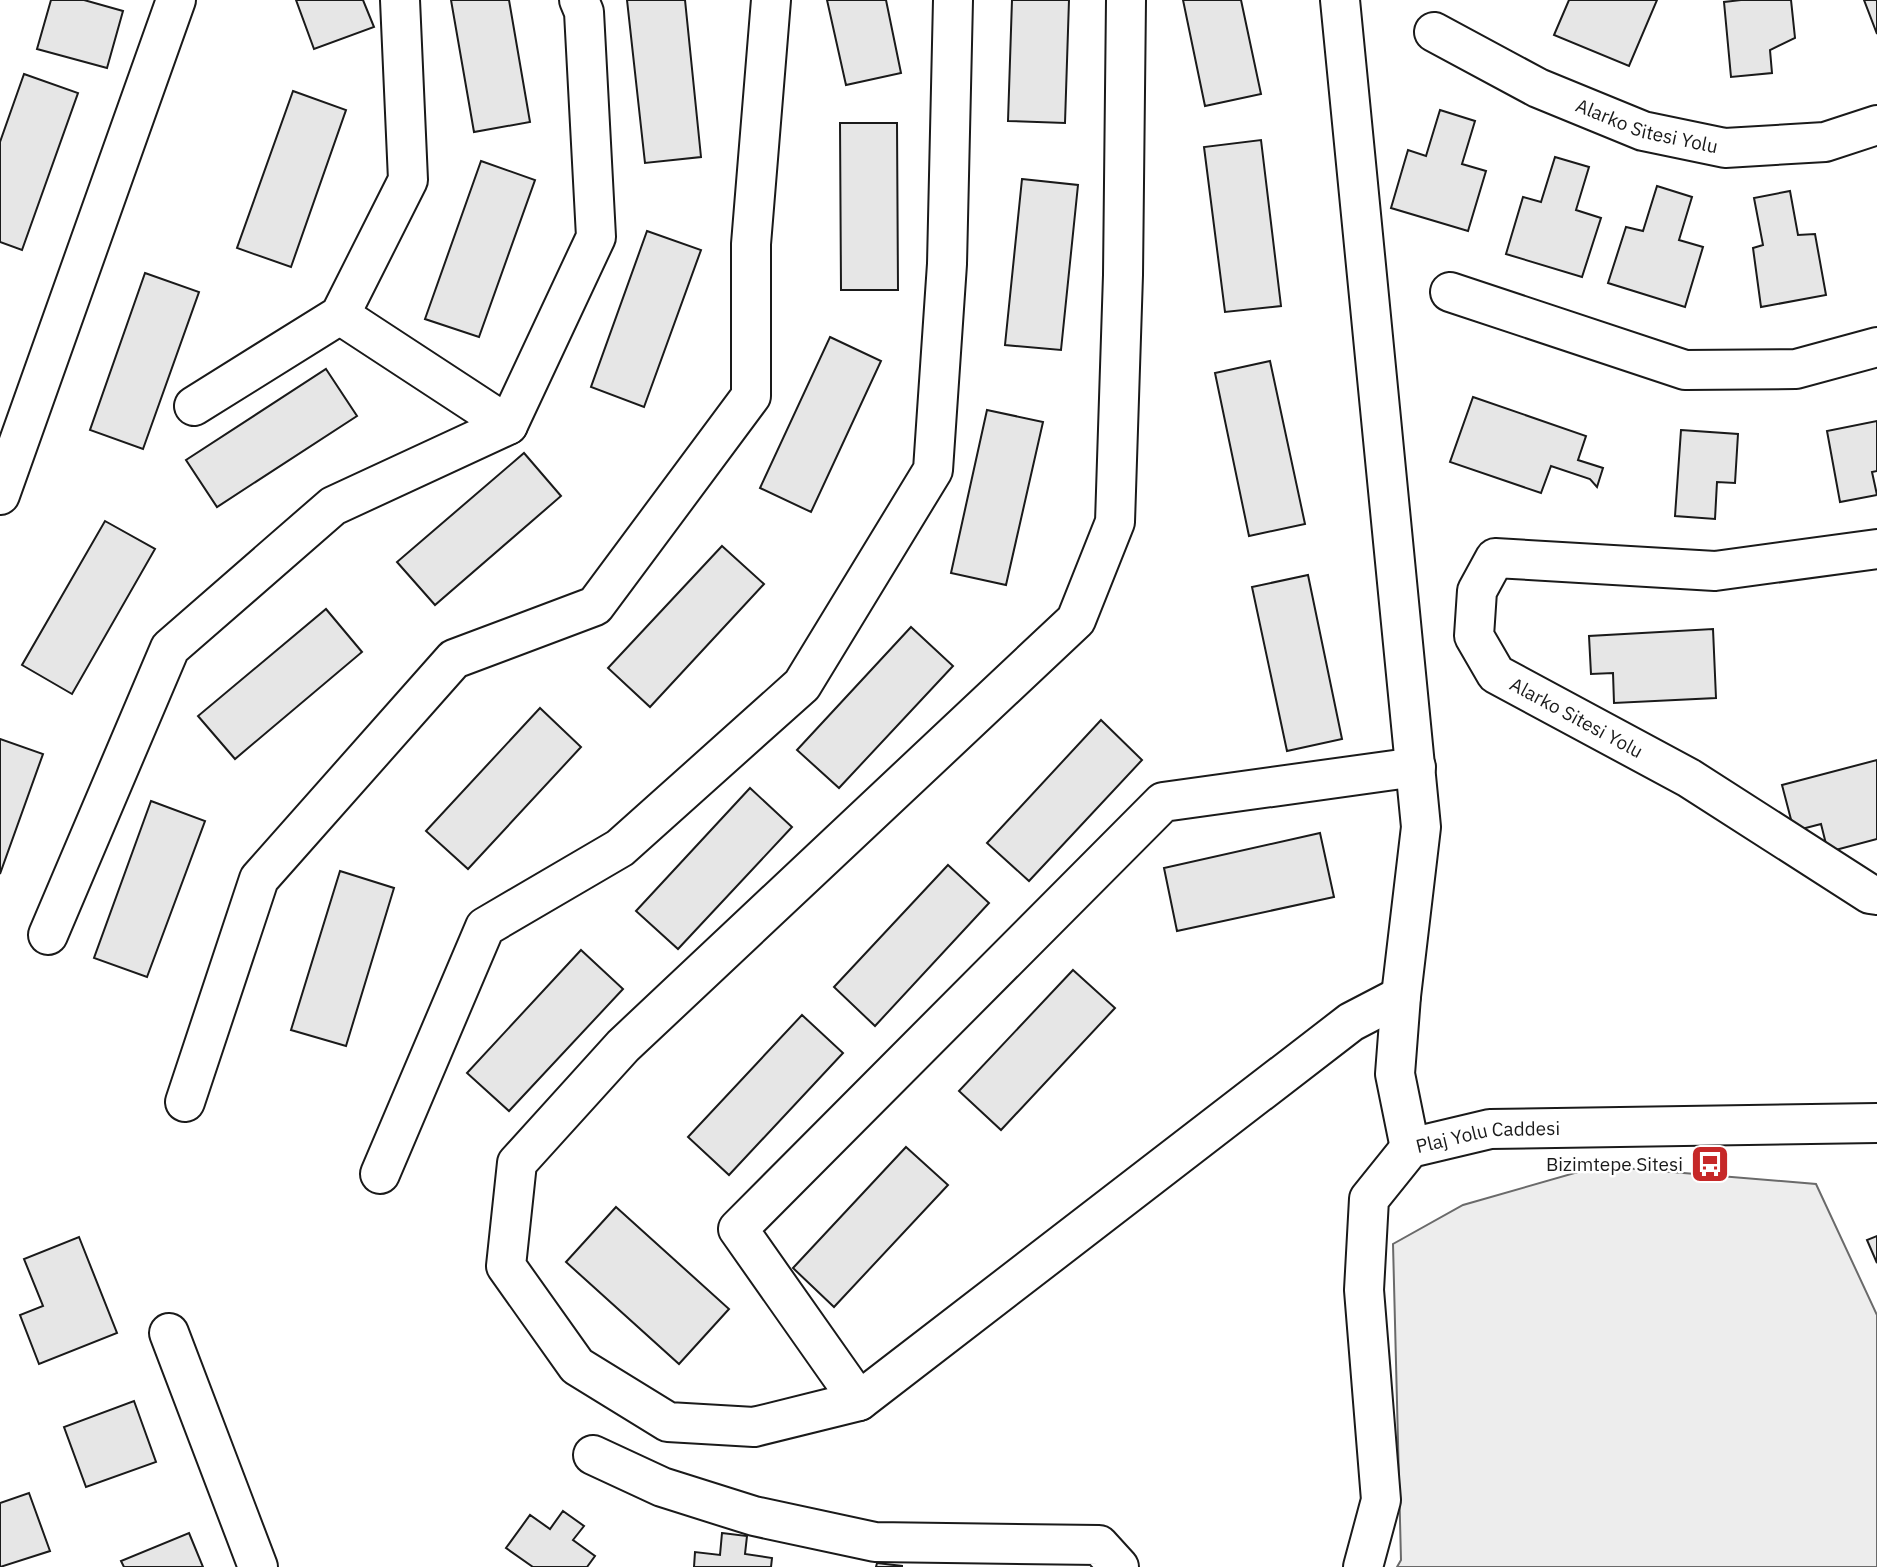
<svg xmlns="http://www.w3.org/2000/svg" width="1877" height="1567" font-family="'IBM Plex Sans',sans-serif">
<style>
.green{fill:#ededed;stroke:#6a6a6a;stroke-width:2}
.building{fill:#e6e6e6;stroke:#1a1a1a;stroke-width:2}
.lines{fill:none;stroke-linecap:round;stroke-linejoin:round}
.minor-casing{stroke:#1a1a1a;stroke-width:42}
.minor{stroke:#fff;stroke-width:38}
.labels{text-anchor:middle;stroke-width:5;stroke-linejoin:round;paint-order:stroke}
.street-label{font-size:19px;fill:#1a1a1a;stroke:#fff}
.poi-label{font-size:19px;fill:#1a1a1a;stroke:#fff;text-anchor:end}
</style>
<rect width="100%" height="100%" fill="#fff"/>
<!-- green -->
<polygon class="green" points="1599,1166 1816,1184 1877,1315 1877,1567 1397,1567 1401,1560 1393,1244 1463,1205"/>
<!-- building -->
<g class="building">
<polygon points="51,0 84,0 123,11 107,68 37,49"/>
<polygon points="296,0 363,0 374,27 314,49"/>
<polygon points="451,0 509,0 530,122 474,132"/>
<polygon points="627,0 685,0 701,157 645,163"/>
<polygon points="827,0 886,0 901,73 846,85"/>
<polygon points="1012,0 1069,0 1065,123 1008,121"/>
<polygon points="1183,0 1241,0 1261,94 1205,106"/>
<polygon points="1569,0 1657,0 1629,66 1554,35"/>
<polygon points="1741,0 1791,0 1795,38 1770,50 1772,73 1731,77 1724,2"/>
<polygon points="1864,0 1877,0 1877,34"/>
<polygon points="24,74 78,93 22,250 0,242 0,142"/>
<polygon points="293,91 346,110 291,267 237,248"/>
<polygon points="1440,110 1475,121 1462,164 1486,171 1468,231 1391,208 1408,150 1426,156"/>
<polygon points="840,123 897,123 898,290 841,290"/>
<polygon points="1261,140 1281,306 1225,312 1204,147"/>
<polygon points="1555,157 1589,167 1576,210 1601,218 1582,277 1506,254 1523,197 1541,202"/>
<polygon points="481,161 535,180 479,337 425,319"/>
<polygon points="1022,179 1078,185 1061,350 1005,345"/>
<polygon points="1657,186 1692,197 1679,240 1703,247 1685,307 1608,283 1626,227 1643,231"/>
<polygon points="1790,191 1798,235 1815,234 1826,295 1761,307 1753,248 1763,245 1754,198"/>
<polygon points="647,231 701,250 644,407 591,387"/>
<polygon points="145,273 199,292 143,449 90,430"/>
<polygon points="830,337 881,361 811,512 760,488"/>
<polygon points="1270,361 1305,524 1249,536 1215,373"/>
<polygon points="326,369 357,416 217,507 186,460"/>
<polygon points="1473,397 1586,436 1578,460 1603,468 1597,487 1590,479 1551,466 1541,493 1450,462"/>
<polygon points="987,410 1043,422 1006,585 951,573"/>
<polygon points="1877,421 1877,471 1872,472 1877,495 1840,502 1827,431"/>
<polygon points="1681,430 1738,434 1735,483 1717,482 1715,519 1675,516"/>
<polygon points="524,453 561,496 435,605 397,562"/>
<polygon points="105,521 155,549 72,694 22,665"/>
<polygon points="722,546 764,584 650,707 608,668"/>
<polygon points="1308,575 1342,739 1287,751 1252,587"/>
<polygon points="326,609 362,652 235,759 198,716"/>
<polygon points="911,627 953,666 839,788 797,750"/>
<polygon points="1713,629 1716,698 1614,703 1613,673 1591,674 1589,636"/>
<polygon points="540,708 581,747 468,869 426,831"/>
<polygon points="1101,720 1142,760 1029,881 987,843"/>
<polygon points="0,739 43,754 0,874"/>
<polygon points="1877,760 1877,839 1828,852 1821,824 1794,831 1782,785"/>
<polygon points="750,788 792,827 678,949 636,911"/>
<polygon points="151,801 205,821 147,977 94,958"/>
<polygon points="1320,833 1334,897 1177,931 1164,868"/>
<polygon points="948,865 989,903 875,1026 834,987"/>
<polygon points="340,871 394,888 346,1046 291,1030"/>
<polygon points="581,950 623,989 509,1111 467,1073"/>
<polygon points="1073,970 1115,1008 1001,1130 959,1091"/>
<polygon points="802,1015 843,1053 729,1175 688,1137"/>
<polygon points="906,1147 948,1185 834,1307 793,1268"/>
<polygon points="616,1207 729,1309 679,1364 566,1262"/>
<polygon points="1877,1236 1877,1263 1867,1240"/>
<polygon points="79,1237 117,1333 39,1364 20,1315 43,1306 24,1259"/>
<polygon points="134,1401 156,1462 86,1487 64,1427"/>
<polygon points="29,1493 50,1551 0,1567 0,1503"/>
<polygon points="563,1511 584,1526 573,1540 595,1556 587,1567 533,1567 506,1548 530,1515 550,1529"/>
<polygon points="189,1533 203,1567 124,1567 121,1561"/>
<polygon points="722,1533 747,1536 745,1554 772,1558 771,1567 694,1567 695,1552 720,1555"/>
<polygon points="877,1563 902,1566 902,1567 876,1567"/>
</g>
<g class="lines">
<!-- minor casing -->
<g class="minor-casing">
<g id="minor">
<polyline points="1126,0 1123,275 1115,522 1076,620 623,1046 517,1163 506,1266 577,1366 668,1422 754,1427 859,1401 1351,1022 1401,996"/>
<polyline points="1340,0 1421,827 1401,996 1395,1074 1410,1148"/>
<path id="s1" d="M1434 32 1538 88 1643 131 1725 148 1825 142 1877 125"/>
<polyline points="1450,292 1685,370 1796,369 1877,347"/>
<polyline points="340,315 508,425"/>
<polyline points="194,406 340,315 408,180 400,0"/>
<polyline points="0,495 176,0"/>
<path id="s2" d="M1877 549 1715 571 1495 558 1477 591 1474 636 1496 674 1689 778 1870 894 1877 895"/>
<polyline points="48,935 170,648 333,506 508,425 596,237 584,12 579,0"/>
<polyline points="185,1102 259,879 454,659 595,606 751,396 751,244 771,0"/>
<polyline points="380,1174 485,927 620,848 802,685 933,470 947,264 953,0"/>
<polyline points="169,1333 258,1567"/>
<polyline points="859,1401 738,1229 1163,802 1416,767"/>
<polyline points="593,1455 662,1487 754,1516 875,1542 1099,1545 1119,1567"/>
<path id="s3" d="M1363 1567 1381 1500 1364 1290 1369 1199 1410 1148 1490 1129 1877 1123"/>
</g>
</g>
<!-- minor -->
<use href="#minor" class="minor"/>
</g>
<!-- icons -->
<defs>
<g id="bus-square" transform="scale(2.0125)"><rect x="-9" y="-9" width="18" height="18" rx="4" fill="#c62828" stroke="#fff"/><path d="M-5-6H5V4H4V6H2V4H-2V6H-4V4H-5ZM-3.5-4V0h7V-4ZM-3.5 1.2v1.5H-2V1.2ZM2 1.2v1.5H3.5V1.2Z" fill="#fff"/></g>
</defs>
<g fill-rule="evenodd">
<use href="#bus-square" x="1710" y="1164"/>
</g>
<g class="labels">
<!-- street labels -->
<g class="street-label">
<text dy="7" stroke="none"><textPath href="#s1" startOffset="234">Alarko Sitesi Yolu</textPath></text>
<text dy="7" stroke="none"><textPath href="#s2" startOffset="602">Alarko Sitesi Yolu</textPath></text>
<text dy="7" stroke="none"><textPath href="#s3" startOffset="516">Plaj Yolu Caddesi</textPath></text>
</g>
<!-- poi labels -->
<g class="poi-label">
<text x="1683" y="1171">Bizimtepe Sitesi</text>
</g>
</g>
</svg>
